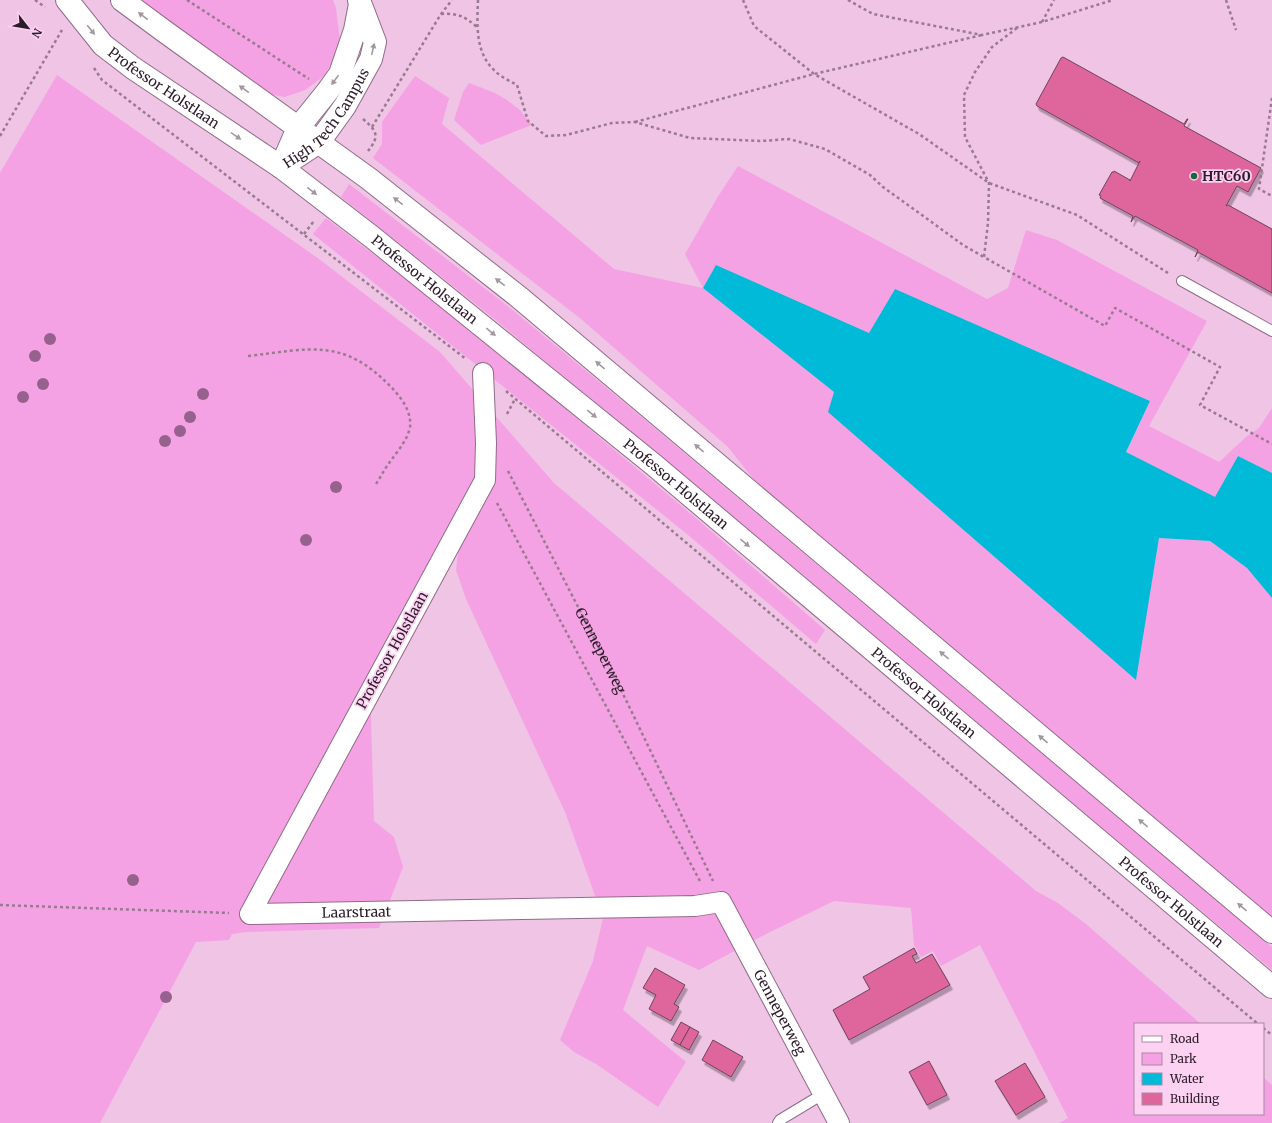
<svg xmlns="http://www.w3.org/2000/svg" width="1272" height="1123" font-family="Merriweather,serif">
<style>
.green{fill:#f5a2e4}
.water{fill:#00bad7}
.building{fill:#de669c;stroke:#704456;filter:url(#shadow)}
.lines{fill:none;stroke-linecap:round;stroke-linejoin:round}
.service-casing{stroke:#916b89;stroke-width:12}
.minor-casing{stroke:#916b89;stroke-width:22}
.tertiary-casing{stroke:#916b89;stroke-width:24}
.secondary-casing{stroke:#916b89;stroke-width:24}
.path{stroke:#997a92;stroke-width:2.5;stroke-dasharray:3 3;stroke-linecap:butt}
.service{stroke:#fff;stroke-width:10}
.minor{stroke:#fff;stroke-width:20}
.tertiary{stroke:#fff;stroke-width:22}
.secondary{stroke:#fff;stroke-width:22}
.tree{fill:#97618e}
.oneway{fill:#a0999f}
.poi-dot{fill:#136a3c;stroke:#fcd1f2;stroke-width:1.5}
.labels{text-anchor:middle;stroke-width:3.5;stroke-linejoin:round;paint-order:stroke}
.street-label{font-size:14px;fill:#2c1c29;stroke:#fcd1f2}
.poi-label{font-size:14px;font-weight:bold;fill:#2c1c29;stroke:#fcd1f2;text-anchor:start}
</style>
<defs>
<filter id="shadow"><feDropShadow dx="2.5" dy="4.5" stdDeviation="0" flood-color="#0004"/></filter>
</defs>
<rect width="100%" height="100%" fill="#efc4e5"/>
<!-- green -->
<g class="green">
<polygon points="136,0 333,0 336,8 340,41 334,59 324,76 305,90 285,97 268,94"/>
<polygon points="57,75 319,259 440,352 554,483 1036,891 1058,903 1086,924 1201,1024 1135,1024 1135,1114 1263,1114 1263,1077 1272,1085 1272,1123 1059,1123 1068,1118 980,945 941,966 933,951 921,957 914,945 911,908 834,901 766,934 699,970 647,946 623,1010 686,1062 658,1107 596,1064 574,1052 560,1040 593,961 603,918 565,812 466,599 456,570 464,504 367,680 371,718 374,821 394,837 403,867 379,928 246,932 232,934 229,940 196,942 100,1123 0,1123 0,173"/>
<polygon points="415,76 449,98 442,124 614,269 703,288 685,254 717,198 738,166 987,299 1008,288 1026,230 1057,240 1207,321 1149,426 1219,462 1246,437 1259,428 1272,408 1272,473 1238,456 1215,498 1126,452 1150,401 895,289 869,333 716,265 703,288 834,392 829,412 1135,679 1159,538 1210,541 1247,568 1272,598 1272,918 762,490 728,447 581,319 373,158 382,144 382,122"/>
<polygon points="469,83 495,93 507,100 520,110 530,123 534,124 481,145 454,120 463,92"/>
<polygon points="349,184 509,307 620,399 1272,947 1272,970 498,322 341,197"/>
<polygon points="326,218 453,315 697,519 825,630 816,644 687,534 313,234"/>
</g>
<!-- water -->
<polygon class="water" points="716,265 869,333 895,289 1150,401 1126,452 1215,497 1238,456 1272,473 1272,598 1247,568 1210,541 1159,538 1136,680 828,412 834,392 703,288"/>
<!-- building -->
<g class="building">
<polygon points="1063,57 1184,124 1187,119 1188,119 1184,126 1261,168 1248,192 1237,186 1226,206 1228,205 1272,229 1272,293 1198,252 1195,257 1198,250 1135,216 1131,222 1133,216 1100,198 1101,196 1099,195 1112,172 1114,172 1114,171 1130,180 1130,181 1140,161 1139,163 1037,106 1036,104 1061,58"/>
<polygon points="914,948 917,954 912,956 916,963 932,954 950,985 849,1040 833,1010 870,989 863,977"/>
<polygon points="655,968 685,985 674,1004 679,1007 671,1021 649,1009 656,995 643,988"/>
<polygon points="681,1022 690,1027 680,1045 671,1040"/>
<polygon points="690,1027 699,1032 689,1050 680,1045"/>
<polygon points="713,1040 743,1057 731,1077 702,1060"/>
<polygon points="929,1061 947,1095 927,1105 909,1072"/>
<polygon points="1025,1063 1045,1097 1016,1115 995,1081"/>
</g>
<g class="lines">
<!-- service casing -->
<g class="service-casing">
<g id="service">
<polyline points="1182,281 1272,331"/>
<polyline points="778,1123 780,1120 823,1094"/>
</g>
</g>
<!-- minor casing -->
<g class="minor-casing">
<g id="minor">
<path id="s2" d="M483 373 486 443 485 480 250 914 695 906 721 902 839 1123"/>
</g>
</g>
<!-- tertiary casing -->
<g class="tertiary-casing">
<g id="tertiary">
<path id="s3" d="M281 167 319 142 345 106 371 59 375 42 359 0"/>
<polyline points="281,167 298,128 327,92 340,74 355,30 360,4"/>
</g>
</g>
<!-- secondary casing -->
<g class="secondary-casing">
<g id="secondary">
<path id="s4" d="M67 0 103 45 133 68 281 167 372 237 654 465 1272 987"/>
<polyline points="122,0 164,31 368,178 520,298 1272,932"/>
</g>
</g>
<!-- path -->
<g class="path">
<polyline points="35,0 45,7"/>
<polyline points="187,0 309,79"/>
<path d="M478 0C477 25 475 53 495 71 501 77 510 81 517 85L528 121 546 136 566 135 612 123 635 122 690 138 761 141 789 139 825 149 870 175 883 187 937 226 963 245 984 257"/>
<polyline points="743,0 754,26 814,74 919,134 989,183 1077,215 1168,273"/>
<polyline points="848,0 873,14 982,35 1042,22 1113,0"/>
<polyline points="1226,0 1236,30"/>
<path d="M441 14C458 13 464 16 477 27"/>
<polyline points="1042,22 1054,0"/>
<polyline points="1017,28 992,47 975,72 964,95 965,137 989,183 988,223 984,257 1105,326 1115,308 1220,367 1200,405 1272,444"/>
<polyline points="94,68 102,80 466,359"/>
<polyline points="1272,98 1259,189 1272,196"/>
<path d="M363 119C377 131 380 136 368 151"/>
<polyline points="635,122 814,74 982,35"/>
<polyline points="372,127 441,14 452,0"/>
<polyline points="0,136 62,30"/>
<polyline points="304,234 314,221"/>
<path d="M248 356C310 349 343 337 391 387 401 397 412 412 410 427 407 442 395 454 387 466 383 472 380 478 376 484"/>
<polyline points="506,391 1258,1024"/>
<polyline points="507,414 515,399"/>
<path id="s1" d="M508 471 626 700 713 881"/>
<polyline points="497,503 701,883"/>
<polyline points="0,905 229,913"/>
<polyline points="1263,1028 1272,1035"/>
</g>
<!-- service -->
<use href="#service" class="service"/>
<!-- minor -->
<use href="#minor" class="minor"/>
<!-- tertiary -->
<use href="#tertiary" class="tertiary"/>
<!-- secondary -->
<use href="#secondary" class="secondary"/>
</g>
<!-- trees -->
<g class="tree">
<circle cx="50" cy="339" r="6"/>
<circle cx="35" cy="356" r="6"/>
<circle cx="43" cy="384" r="6"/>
<circle cx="203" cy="394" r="6"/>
<circle cx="23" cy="397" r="6"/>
<circle cx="190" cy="417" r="6"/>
<circle cx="180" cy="431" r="6"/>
<circle cx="165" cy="441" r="6"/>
<circle cx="336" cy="487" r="6"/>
<circle cx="306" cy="540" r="6"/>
<circle cx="133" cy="880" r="6"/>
<circle cx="166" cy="997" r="6"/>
</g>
<!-- one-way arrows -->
<defs><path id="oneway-solid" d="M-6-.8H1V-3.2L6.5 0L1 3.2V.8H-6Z"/></defs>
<g class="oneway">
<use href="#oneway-solid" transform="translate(143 16) rotate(-143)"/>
<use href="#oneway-solid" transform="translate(91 30) rotate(51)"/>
<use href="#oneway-solid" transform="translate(373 49) rotate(-77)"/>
<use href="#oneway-solid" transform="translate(335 80) rotate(126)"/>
<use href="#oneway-solid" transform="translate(244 89) rotate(-144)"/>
<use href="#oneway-solid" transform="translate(236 136) rotate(34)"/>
<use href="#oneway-solid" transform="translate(312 191) rotate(38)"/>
<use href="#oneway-solid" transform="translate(398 201) rotate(-142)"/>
<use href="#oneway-solid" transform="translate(500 282) rotate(-142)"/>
<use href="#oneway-solid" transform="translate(491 332) rotate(39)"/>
<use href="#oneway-solid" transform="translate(600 365) rotate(-140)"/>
<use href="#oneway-solid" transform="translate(592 414) rotate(39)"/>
<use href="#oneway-solid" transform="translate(699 448) rotate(-140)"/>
<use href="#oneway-solid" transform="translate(745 543) rotate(40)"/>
<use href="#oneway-solid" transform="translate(944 655) rotate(-140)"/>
<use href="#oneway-solid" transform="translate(1043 739) rotate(-140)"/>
<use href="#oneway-solid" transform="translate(1143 823) rotate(-140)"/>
<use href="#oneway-solid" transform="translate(1242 907) rotate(-140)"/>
</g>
<!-- markers -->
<circle class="poi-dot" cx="1194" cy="176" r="4"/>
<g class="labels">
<!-- street labels -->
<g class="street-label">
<text dy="5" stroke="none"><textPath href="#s4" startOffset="132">Professor Holstlaan</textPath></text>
<text dy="5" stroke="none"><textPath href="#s3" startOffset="68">High Tech Campus</textPath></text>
<text dy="5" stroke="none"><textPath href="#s4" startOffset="456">Professor Holstlaan</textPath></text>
<text dy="5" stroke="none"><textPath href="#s4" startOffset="780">Professor Holstlaan</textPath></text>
<text transform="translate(392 650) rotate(-61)" y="5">Professor Holstlaan</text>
<text dy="5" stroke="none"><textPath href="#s1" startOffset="202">Genneperweg</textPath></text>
<text dy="5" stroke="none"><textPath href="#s4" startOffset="1104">Professor Holstlaan</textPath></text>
<text dy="5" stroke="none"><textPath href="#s4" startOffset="1428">Professor Holstlaan</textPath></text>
<text dy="5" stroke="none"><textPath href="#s2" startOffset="707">Laarstraat</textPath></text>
<text dy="5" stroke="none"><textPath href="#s2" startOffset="1197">Genneperweg</textPath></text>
</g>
<!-- poi labels -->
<g class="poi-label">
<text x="1202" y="181">HTC60</text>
</g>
</g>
<!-- legend -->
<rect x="1134" y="1023" width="130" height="92" fill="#fcd1f2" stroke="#a989a2"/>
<rect x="1142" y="1036" width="20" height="6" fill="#ffffff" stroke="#a989a2"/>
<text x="1170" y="1043" font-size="12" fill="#2c1c29">Road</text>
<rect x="1142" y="1053" width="20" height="12" fill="#f5a2e4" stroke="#a989a2"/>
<text x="1170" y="1063" font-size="12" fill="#2c1c29">Park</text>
<rect x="1142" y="1073" width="20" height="12" fill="#00bad7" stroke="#a989a2"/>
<text x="1170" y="1083" font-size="12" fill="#2c1c29">Water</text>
<rect x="1142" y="1093" width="20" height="12" fill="#de669c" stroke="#a989a2"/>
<text x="1170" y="1103" font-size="12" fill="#2c1c29">Building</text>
<!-- north arrow -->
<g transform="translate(28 28) rotate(121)" stroke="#fcd1f2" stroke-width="3" paint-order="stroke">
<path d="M0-3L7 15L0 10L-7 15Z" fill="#2c1c29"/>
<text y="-6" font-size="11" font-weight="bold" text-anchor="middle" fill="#2c1c29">N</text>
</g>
</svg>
